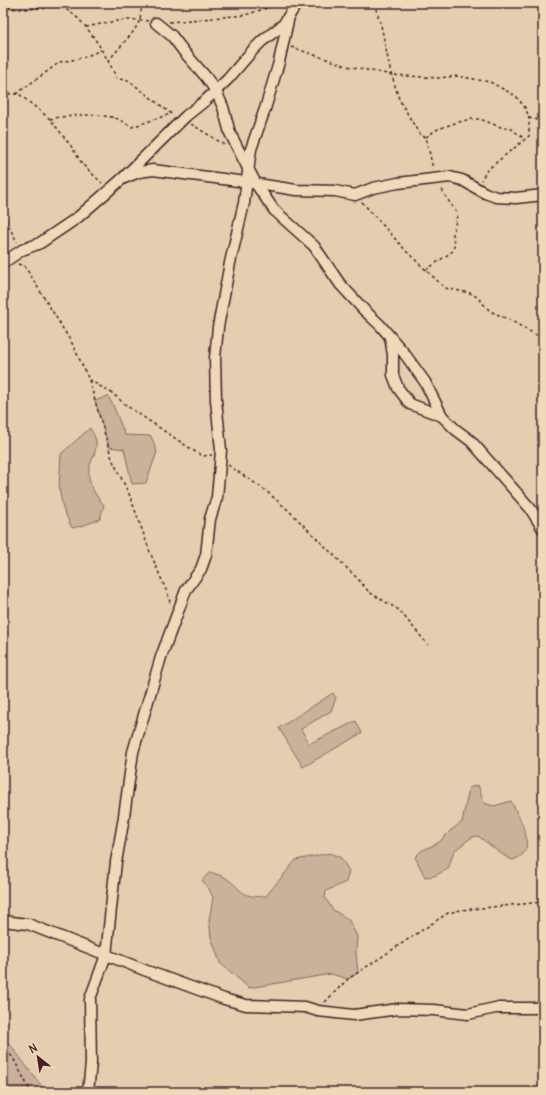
<svg xmlns="http://www.w3.org/2000/svg" width="546" height="1095" font-family="Delius,sans-serif">
<style>
.green{fill:#cab199;stroke:#8a6862}
.lines{fill:none;stroke-linecap:round;stroke-linejoin:round}
.minor-casing{stroke:#4a1f2b;stroke-width:13}
.path{stroke:#4a1f2b;stroke-width:1.5;stroke-dasharray:3 3;stroke-linecap:butt}
.minor{stroke:#eed9b8;stroke-width:10}
</style>
<rect width="100%" height="100%" fill="#e4ceb0"/>
<filter id="ink" filterUnits="userSpaceOnUse"><feTurbulence type="fractalNoise" baseFrequency=".025" numOctaves="2"/><feDisplacementMap in="SourceGraphic" scale="8" xChannelSelector="R" yChannelSelector="G"/><feConvolveMatrix kernelMatrix="1 2 1 2 8 2 1 2 1" color-interpolation-filters="sRGB"/></filter>
<g filter="url(#ink)">
<!-- green -->
<g class="green">
<polygon points="108,396 113,405 125,435 151,436 157,452 146,483 132,484 124,449 109,447 95,401"/>
<path d="M90 428C92 432 96 437 96 442 97 452 91 460 89 469 87 483 95 495 104 505L100 519 82 526 72 528 63 509 59 488 61 454Z"/>
<polygon points="333,693 336,698 331,711 301,729 309,744 356,721 362,733 303,767 279,728"/>
<path d="M478 785 484 803 494 806 511 801C517 814 534 841 523 854 521 857 516 859 512 860L503 855 478 836 472 837 454 851 448 869 434 876 425 877 415 857 421 851 438 843 450 831 462 822 469 788Z"/>
<path d="M330 853 341 858 349 871 346 882 326 891 325 898 333 910 348 919 357 936 356 953 358 973 348 979 331 974 249 988 220 963 211 937 209 920 213 898 210 891 202 880 210 872C215 874 221 875 226 878 242 889 241 899 266 896L296 860Z"/>
<polygon points="9,1043 46,1092 3,1092 3,1046"/>
</g>
<g class="lines">
<!-- minor casing -->
<g class="minor-casing">
<g id="minor">
<polyline points="156,23 172,36 185,53 206,77 216,91 223,107 230,133 256,184 274,210 314,246 340,284 364,310 380,325 404,353 425,382 442,416 455,429 471,441 530,508 543,529"/>
<polyline points="122,179 139,172 153,170 246,182 296,190 335,191 355,195 373,188 398,183 450,177 462,180 485,193 496,197 516,198 543,195"/>
<polyline points="3,263 22,250 40,243 77,218 122,179 186,116 206,100 228,79 252,51 262,41 283,25 297,3"/>
<polyline points="390,337 393,355 393,375 398,388 410,404 442,416"/>
<polyline points="3,921 28,924 147,971 224,999 246,1005 305,1007 318,1011 354,1015 398,1009 434,1010 468,1014 495,1008 543,1008"/>
<polyline points="88,1092 91,1063 90,999 106,955 116,862 123,823 133,752 161,657 186,590 201,569 206,555 210,519 217,497 220,464 221,450 216,400 215,358 218,327 230,263 244,203 251,149 265,109 279,62 289,16"/>
</g>
</g>
<!-- path -->
<g class="path">
<polyline points="374,3 381,25 390,69 399,99 418,132 421,136 426,137 433,169"/>
<path d="M7 8C19 9 30 9 41 8 47 8 55 6 60 7 84 14 107 57 117 79L128 80 173 115"/>
<polyline points="3,10 13,3"/>
<polyline points="169,22 245,15 264,9 279,3"/>
<path d="M86 27C107 23 127 17 148 21"/>
<polyline points="291,47 347,66 392,75 439,78 457,76 490,82 516,96 526,109 529,118 529,136 487,170 481,180"/>
<polyline points="108,61 134,31 140,20 142,3"/>
<polyline points="3,90 10,94 19,94 50,119 71,146 83,165 102,183"/>
<polyline points="16,94 60,62 82,58 101,50"/>
<polyline points="529,118 543,121"/>
<path d="M50 119C68 115 97 113 115 118 121 120 127 124 132 127L170 114"/>
<polyline points="191,124 225,145"/>
<polyline points="426,137 436,130 452,124 470,119 480,119 503,128 510,128 525,139"/>
<polyline points="362,202 407,252 445,288 470,293 477,297 490,311 512,321 543,339"/>
<polyline points="3,215 17,242"/>
<polyline points="18,264 24,266 29,273 73,345 89,380 112,459 130,496 150,552 169,597 170,604"/>
<polyline points="426,270 453,251 454,246 453,234 457,216 456,212 444,194 441,187"/>
<polyline points="89,380 112,393 127,406 197,453 203,456 212,455"/>
<polyline points="228,465 265,490 288,510 357,578 369,592 399,610 428,645"/>
<polyline points="325,1002 348,979 448,913 461,910 543,902"/>
<polyline points="3,1045 13,1058 31,1092"/>
</g>
<!-- minor -->
<use href="#minor" class="minor"/>
</g>
</g>
<!-- margin -->
<rect width="546" height="1095" fill="none" stroke="#eed9b8" stroke-width="16"/>
<rect x="8" y="8" width="530" height="1079" fill="none" stroke="#4a1f2b" stroke-width="1.5" filter="url(#ink)"/>
<!-- north arrow -->
<g transform="translate(38 1057) rotate(330)" stroke="#eed9b8" stroke-width="3" paint-order="stroke">
<path d="M0-3L7 15L0 10L-7 15Z" fill="#4a1f2b"/>
<text y="-6" font-size="11" font-weight="bold" text-anchor="middle" fill="#4a1f2b">N</text>
</g>
</svg>
